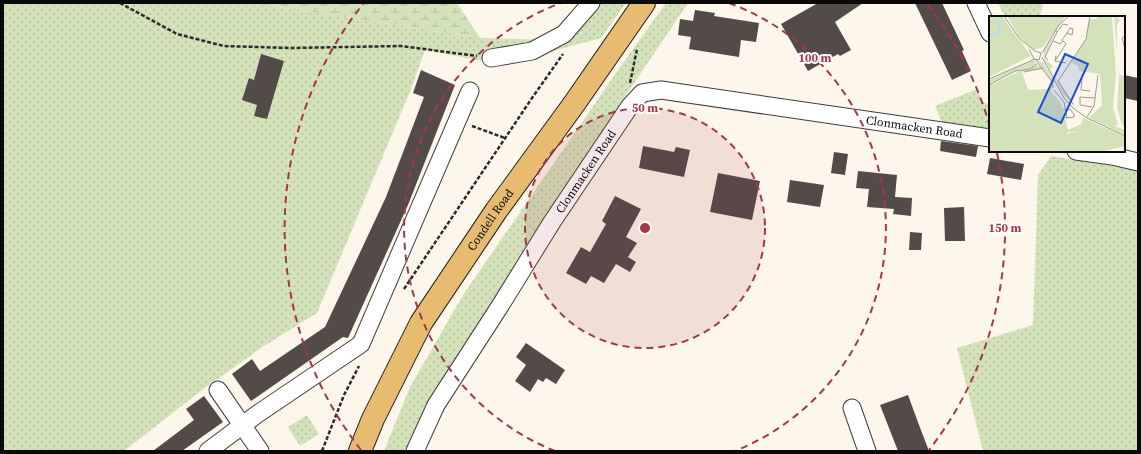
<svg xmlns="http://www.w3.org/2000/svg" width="1141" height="454" font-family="'Source Serif 4',serif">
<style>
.green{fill:url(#green-dots)}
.wetland{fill:url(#wetland-marsh)}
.building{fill:#524b48}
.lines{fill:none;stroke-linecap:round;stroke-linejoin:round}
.minor-casing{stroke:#3d3d3d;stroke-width:19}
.major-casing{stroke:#1b1b1b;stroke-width:24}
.path{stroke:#2c2c2c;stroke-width:2.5;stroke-dasharray:4 2;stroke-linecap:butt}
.minor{stroke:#fff;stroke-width:17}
.major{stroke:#e7bb70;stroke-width:22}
.ring{fill:none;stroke:#a83549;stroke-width:2;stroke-dasharray:7 5}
.labels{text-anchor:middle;stroke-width:4;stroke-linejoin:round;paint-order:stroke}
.street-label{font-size:12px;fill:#0a0a0a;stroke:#fff}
.inset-river{fill:none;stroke:#b5e0ed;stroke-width:2}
.inset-road{fill:none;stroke:#9b9890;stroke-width:1}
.view{fill:#1d4ed8;fill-opacity:0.15;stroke:#1d4ed8;stroke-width:2}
.inset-edge{fill:none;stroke:#0a0a0a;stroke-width:2}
.centre{fill:#a83549;stroke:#fff;stroke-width:2}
.ring-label{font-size:12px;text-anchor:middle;font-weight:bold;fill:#a83549;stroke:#fff;stroke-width:4;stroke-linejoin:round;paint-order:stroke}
</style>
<defs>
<pattern id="green-dots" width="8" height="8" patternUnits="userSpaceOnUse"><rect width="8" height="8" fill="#d3e2b9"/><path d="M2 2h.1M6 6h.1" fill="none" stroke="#b4c19e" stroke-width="1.8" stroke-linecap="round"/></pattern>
<pattern id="wetland-marsh" width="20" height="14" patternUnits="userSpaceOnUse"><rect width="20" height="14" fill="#d3e2b9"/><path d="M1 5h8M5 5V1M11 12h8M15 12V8" fill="none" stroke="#b4c19e"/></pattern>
</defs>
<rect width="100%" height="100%" fill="#fcf7ea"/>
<!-- green -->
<g class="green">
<polygon points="3,3 253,3 480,38 562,40 601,3 626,3 601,38 503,65 425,50 411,89 317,313 264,346 202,390 124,451 3,451"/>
<polygon points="666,3 688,3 622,101 512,298 419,451 384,451 410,387 463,295 618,70"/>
<polygon points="998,3 1043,3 1040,17 1005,17"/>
<polygon points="977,89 983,102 990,105 990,131 944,127 935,106"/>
<polygon points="1051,156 1138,170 1138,451 983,451 957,348 1033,325 1038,175"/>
<polygon points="307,415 319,434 300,446 288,427"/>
</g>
<!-- wetland -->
<polygon class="wetland" points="253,3 457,3 480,38"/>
<!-- building -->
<g class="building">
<polygon points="818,3 863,3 835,22 851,50 840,56 838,54 808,71 781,24"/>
<polygon points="915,3 942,3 964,50 962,51 971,71 952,80"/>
<polygon points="695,10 715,13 714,16 759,23 756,42 741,40 739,57 689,49 691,37 678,35 680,19 693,21"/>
<polygon points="261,54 284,61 267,119 254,116 257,105 242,100 249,78 254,80"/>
<polygon points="421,70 455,85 408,205 348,338 343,337 251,401 232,374 252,359 260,371 325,327 386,197 424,97 413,93"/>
<polygon points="1124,75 1138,78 1138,101 1124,98"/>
<polygon points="941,141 978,146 976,157 940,151"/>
<polygon points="643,146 674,152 676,147 690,150 684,177 639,168"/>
<polygon points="834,152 848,154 845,175 831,173"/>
<polygon points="990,158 1024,164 1021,180 987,174"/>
<polygon points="858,171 897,175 895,197 912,198 911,216 893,214 894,209 867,207 869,189 856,188"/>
<polygon points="718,173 760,181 752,220 710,212"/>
<polygon points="790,180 824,185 820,207 787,202"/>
<polygon points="615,196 641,209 626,237 637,243 628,257 636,262 630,272 616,264 604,283 591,276 586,284 566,273 581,247 590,252 606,224 602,221"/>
<polygon points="964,207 965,241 945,241 944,208"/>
<polygon points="910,232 922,233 921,250 909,250"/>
<polygon points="526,343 565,370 556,384 546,378 543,382 538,379 530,392 515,381 526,365 516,357"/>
<polygon points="908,395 919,425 929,451 898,451 880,405"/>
<polygon points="204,396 223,422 182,451 153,451 194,420 186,409"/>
</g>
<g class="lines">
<!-- minor casing -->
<g class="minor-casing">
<g id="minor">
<polyline points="976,3 990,33"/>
<polyline points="491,58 532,51 564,34 591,3"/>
<polyline points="1076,151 1112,156 1138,162"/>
<polyline points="218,390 260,451"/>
<polyline points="852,408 867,451"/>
<polyline points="208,451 256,415 361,344 470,91"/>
<path id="s1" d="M415 451 436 405 500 306 552 222 630 106 642 93 661 90 990 138"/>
</g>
</g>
<!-- major casing -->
<g class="major-casing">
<g id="major">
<path id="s2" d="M360 451 373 419 421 323 496 211 574 104 644 3"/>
</g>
</g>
<!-- path -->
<g class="path">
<polyline points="120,3 177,34 224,46 290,48 401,46 477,56"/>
<polyline points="630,83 637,49"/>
<polyline points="472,126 505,138"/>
<polyline points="404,289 532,98 563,54"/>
<polyline points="322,451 344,395 359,366"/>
</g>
<!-- minor -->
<use href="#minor" class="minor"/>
<!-- major -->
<use href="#major" class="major"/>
</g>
<!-- distance rings -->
<circle cx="645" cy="228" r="120" fill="#a83549" fill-opacity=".12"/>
<g class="ring">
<circle cx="645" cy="228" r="120"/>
<path d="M555 451A240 240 0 0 1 561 3M729 3A240 240 0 0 1 735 451"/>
<path d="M361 450A360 360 0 0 1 363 4M927 4A360 360 0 0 1 989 123M997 153A360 360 0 0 1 929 450"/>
</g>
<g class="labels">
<!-- street labels -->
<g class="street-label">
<text dy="4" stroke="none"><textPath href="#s1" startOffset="700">Clonmacken Road</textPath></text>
<text dy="4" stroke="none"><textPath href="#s1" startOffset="328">Clonmacken Road</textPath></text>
<text dy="4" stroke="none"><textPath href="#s2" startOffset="266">Condell Road</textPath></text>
</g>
</g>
<!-- overview -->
<g transform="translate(989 16)">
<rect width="136" height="136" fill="#fcf7ea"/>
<path d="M0 0H13L42 40 0 61ZM18 0H77L54 31 44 34 30 20ZM109 0H123L127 59 124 91 129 109 125 110 136 114V119L100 102 113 89 111 58 90 55V51L82 46 97 23 101 3H108ZM125 0H126L131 4 128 8V38L130 58 136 61V111L133 109 128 92 130 61ZM66 16 55 42 65 51 61 52 65 60 88 93 75 79 55 43V34ZM44 44 48 48 41 52 29 54 0 68V64ZM49 45 54 46 65 66 62 76 72 87 79 114 92 108 94 102 136 121V130L112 136H0V77L2 82 28 104 35 121 76 123 89 120H112L91 115 66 118 48 105 41 96 53 86 64 68ZM49 49 52 51 50 53 33 56 39 74 60 73 32 78 37 75 31 55Z" fill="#d3e2b9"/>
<path d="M31 55 38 75 32 78 62 72 53 86 41 96 48 105 66 118 77 113 78 118 91 115 112 120 115 117 118 118 115 123 89 120 76 123 34 121 28 104 3 83 0 77V70Z" fill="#d3e2b9"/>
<path class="inset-river" d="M0 19 11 16 8 0"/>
<path class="inset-road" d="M15 0 31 23 46 35M68 16 74 8 79 9M136 20 133 22 136 33M64 25 71 28 74 25 77 28 66 45M73 25V24L78 17 81 12 84 13 83 19 78 17M40 33 45 43 50 44 52 37 46 35M53 37 70 9 80 0M67 40 66 45 77 47M53 41 75 82 84 92 98 102 136 120M47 44 63 66 64 72M59 44 56 41 68 16 66 15M35 56 54 52M0 63 46 43M93 63 92 74 101 75M0 69 26 55 41 53 48 48M65 74 75 86 78 102M84 88 69 65 97 23 101 0M103 91 91 89V81L106 82M74 94 81 93 85 98V101L76 102M98 101 105 90 109 59"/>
<path class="view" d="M76 38 99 48 72 107 49 96Z"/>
<rect width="136" height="136" class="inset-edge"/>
</g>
<circle cx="645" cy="228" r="6" class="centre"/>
<g class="ring-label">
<text x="815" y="62">100 m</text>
<text x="645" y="112">50 m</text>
<text x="1005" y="232">150 m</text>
</g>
<!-- border -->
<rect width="1141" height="454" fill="none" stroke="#0a0a0a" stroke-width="8"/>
</svg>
